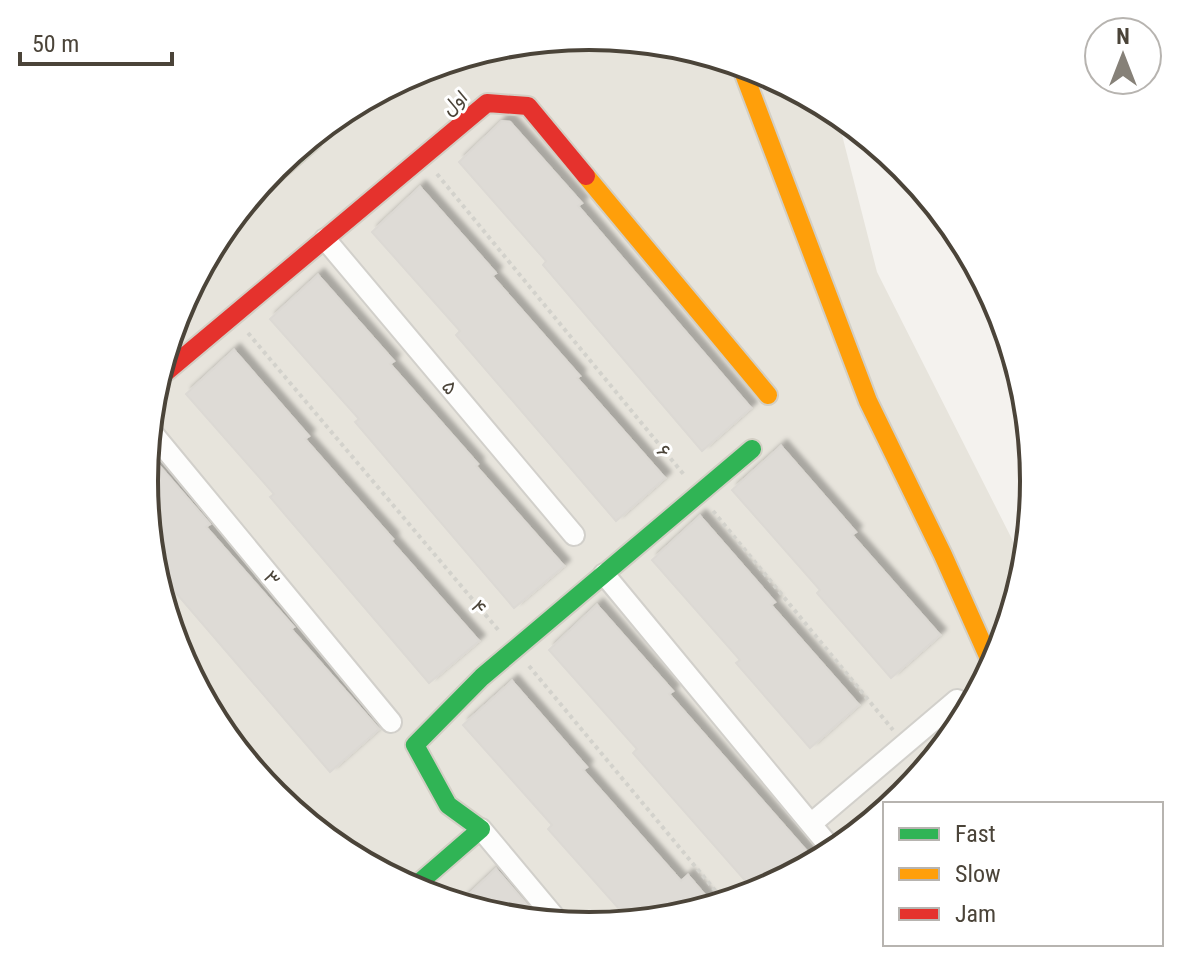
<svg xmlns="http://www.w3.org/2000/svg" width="1179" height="962" font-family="'Roboto Condensed',Vazirmatn,sans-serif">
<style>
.residential{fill:#e7e4dc}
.building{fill:#dedbd6;stroke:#dcd9d4;stroke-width:2;filter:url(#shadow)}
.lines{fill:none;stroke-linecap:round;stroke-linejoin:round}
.street-casing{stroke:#d2d0cb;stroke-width:24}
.fast-casing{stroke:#d3cfc5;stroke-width:22}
.slow-casing{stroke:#d3cfc5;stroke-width:22}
.jam-casing{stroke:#d3cfc5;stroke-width:22}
.path{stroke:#d3d2cc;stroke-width:4;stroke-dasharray:4 4;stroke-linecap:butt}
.street{stroke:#fdfdfc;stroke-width:20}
.fast{stroke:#30b455;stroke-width:18}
.slow{stroke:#ff9f0a;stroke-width:18}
.jam{stroke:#e5322d;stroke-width:18}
.labels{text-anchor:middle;stroke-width:6;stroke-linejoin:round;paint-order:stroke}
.street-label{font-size:20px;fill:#4b4439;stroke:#fff}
.rim{fill:none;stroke:#4b4439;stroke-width:4}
</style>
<defs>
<filter id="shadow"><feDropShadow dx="6" dy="-6" stdDeviation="2" flood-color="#0004"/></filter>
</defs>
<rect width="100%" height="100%" fill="#f4f2ee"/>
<!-- residential -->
<polygon class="residential" points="590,36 760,70 839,123 877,272 1020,555 1000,652 904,796 892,804 885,804 885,809 759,892 589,926 419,892 275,795 178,651 145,481 179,310 275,166 420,70"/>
<!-- building -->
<g class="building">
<polygon points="502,121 510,122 582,203 578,206 751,408 702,451 543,265 546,261 459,162"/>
<polygon points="420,187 496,273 492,276 580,376 577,378 665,478 616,521 456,335 460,331 372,232"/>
<polygon points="318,275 394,361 390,364 478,464 476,466 564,566 514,608 355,422 359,419 270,319"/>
<polygon points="234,350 309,436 305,439 393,539 391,541 479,641 429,683 270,497 274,494 186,394"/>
<polygon points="781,446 856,532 852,535 940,635 891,678 817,593 820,590 732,490"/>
<polygon points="150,455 210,524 206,527 294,627 291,629 379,729 330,772 164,579 144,481"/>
<polygon points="700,516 775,602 771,605 859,705 810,748 736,663 740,660 652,560"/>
<polygon points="597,605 673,691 669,694 812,857 756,893 633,753 637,749 549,650"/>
<polygon points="512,681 587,767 583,770 681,881 688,875 711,902 627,918 548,829 552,825 463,725"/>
<polygon points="496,869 535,914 536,915 462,901"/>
</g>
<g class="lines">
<!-- street casing -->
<g class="street-casing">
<g id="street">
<polyline points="325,239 574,535"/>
<polyline points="154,435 391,722"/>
<polyline points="604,574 829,846"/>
<polyline points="812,823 957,700"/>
<polyline points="481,829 557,920"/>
</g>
</g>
<!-- fast casing -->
<g class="fast-casing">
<g id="fast">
<polyline points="264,183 312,141"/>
<polyline points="413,888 481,829 448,805 415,745 482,677 752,449"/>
</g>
</g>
<!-- slow casing -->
<g class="slow-casing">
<g id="slow">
<polyline points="741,66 868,401 943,555 992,665"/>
<polyline points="586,176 768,395"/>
</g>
</g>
<!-- jam casing -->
<g class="jam-casing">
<polyline id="jam" points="166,372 487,103 528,106 586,176"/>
</g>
<!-- path -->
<g class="path">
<polyline points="437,174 685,476"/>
<polyline points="248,333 500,632"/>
<polyline points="713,511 893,730"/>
<polyline points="529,666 723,900"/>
</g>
<!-- street -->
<use href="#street" class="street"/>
<!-- fast -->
<use href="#fast" class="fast"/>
<!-- slow -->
<use href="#slow" class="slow"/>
<!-- jam -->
<use href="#jam" class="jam"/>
</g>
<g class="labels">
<!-- street labels -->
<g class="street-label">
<text transform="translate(454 102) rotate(-40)" y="7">اول</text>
<text transform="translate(450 387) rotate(50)" y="7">۵</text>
<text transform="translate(664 451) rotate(51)" y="7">۶</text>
<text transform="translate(272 578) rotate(50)" y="7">۳</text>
<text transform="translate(479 607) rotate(50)" y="7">۴</text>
</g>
</g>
<!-- crop -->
<path d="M0 0H1179V962H0ZM158 481a431 431 0 1 1 862 0a431 431 0 1 1-862 0Z" fill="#fff" fill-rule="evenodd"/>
<path class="rim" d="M158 481a431 431 0 1 1 862 0a431 431 0 1 1-862 0Z"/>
<!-- legend -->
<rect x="883" y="802" width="280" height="144" fill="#ffffff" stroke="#b7b4b0" stroke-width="2"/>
<rect x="899" y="828" width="40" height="12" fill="#30b455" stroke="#b7b4b0" stroke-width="2"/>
<text x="955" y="842" font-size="24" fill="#4b4439">Fast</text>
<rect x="899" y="868" width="40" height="12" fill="#ff9f0a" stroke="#b7b4b0" stroke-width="2"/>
<text x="955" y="882" font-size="24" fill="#4b4439">Slow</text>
<rect x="899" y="908" width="40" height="12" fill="#e5322d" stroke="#b7b4b0" stroke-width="2"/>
<text x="955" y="922" font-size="24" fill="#4b4439">Jam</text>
<!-- north arrow -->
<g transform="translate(1123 56)"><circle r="38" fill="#ffffff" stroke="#b7b4b0" stroke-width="2"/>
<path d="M0-6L14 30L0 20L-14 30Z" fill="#868178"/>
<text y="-12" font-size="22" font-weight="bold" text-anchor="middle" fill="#4b4439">N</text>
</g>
<!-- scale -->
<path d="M20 52v12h152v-12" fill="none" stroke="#4b4439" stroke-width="4"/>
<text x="32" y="52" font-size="24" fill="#4b4439" stroke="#ffffff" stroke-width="6" paint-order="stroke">50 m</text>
</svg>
